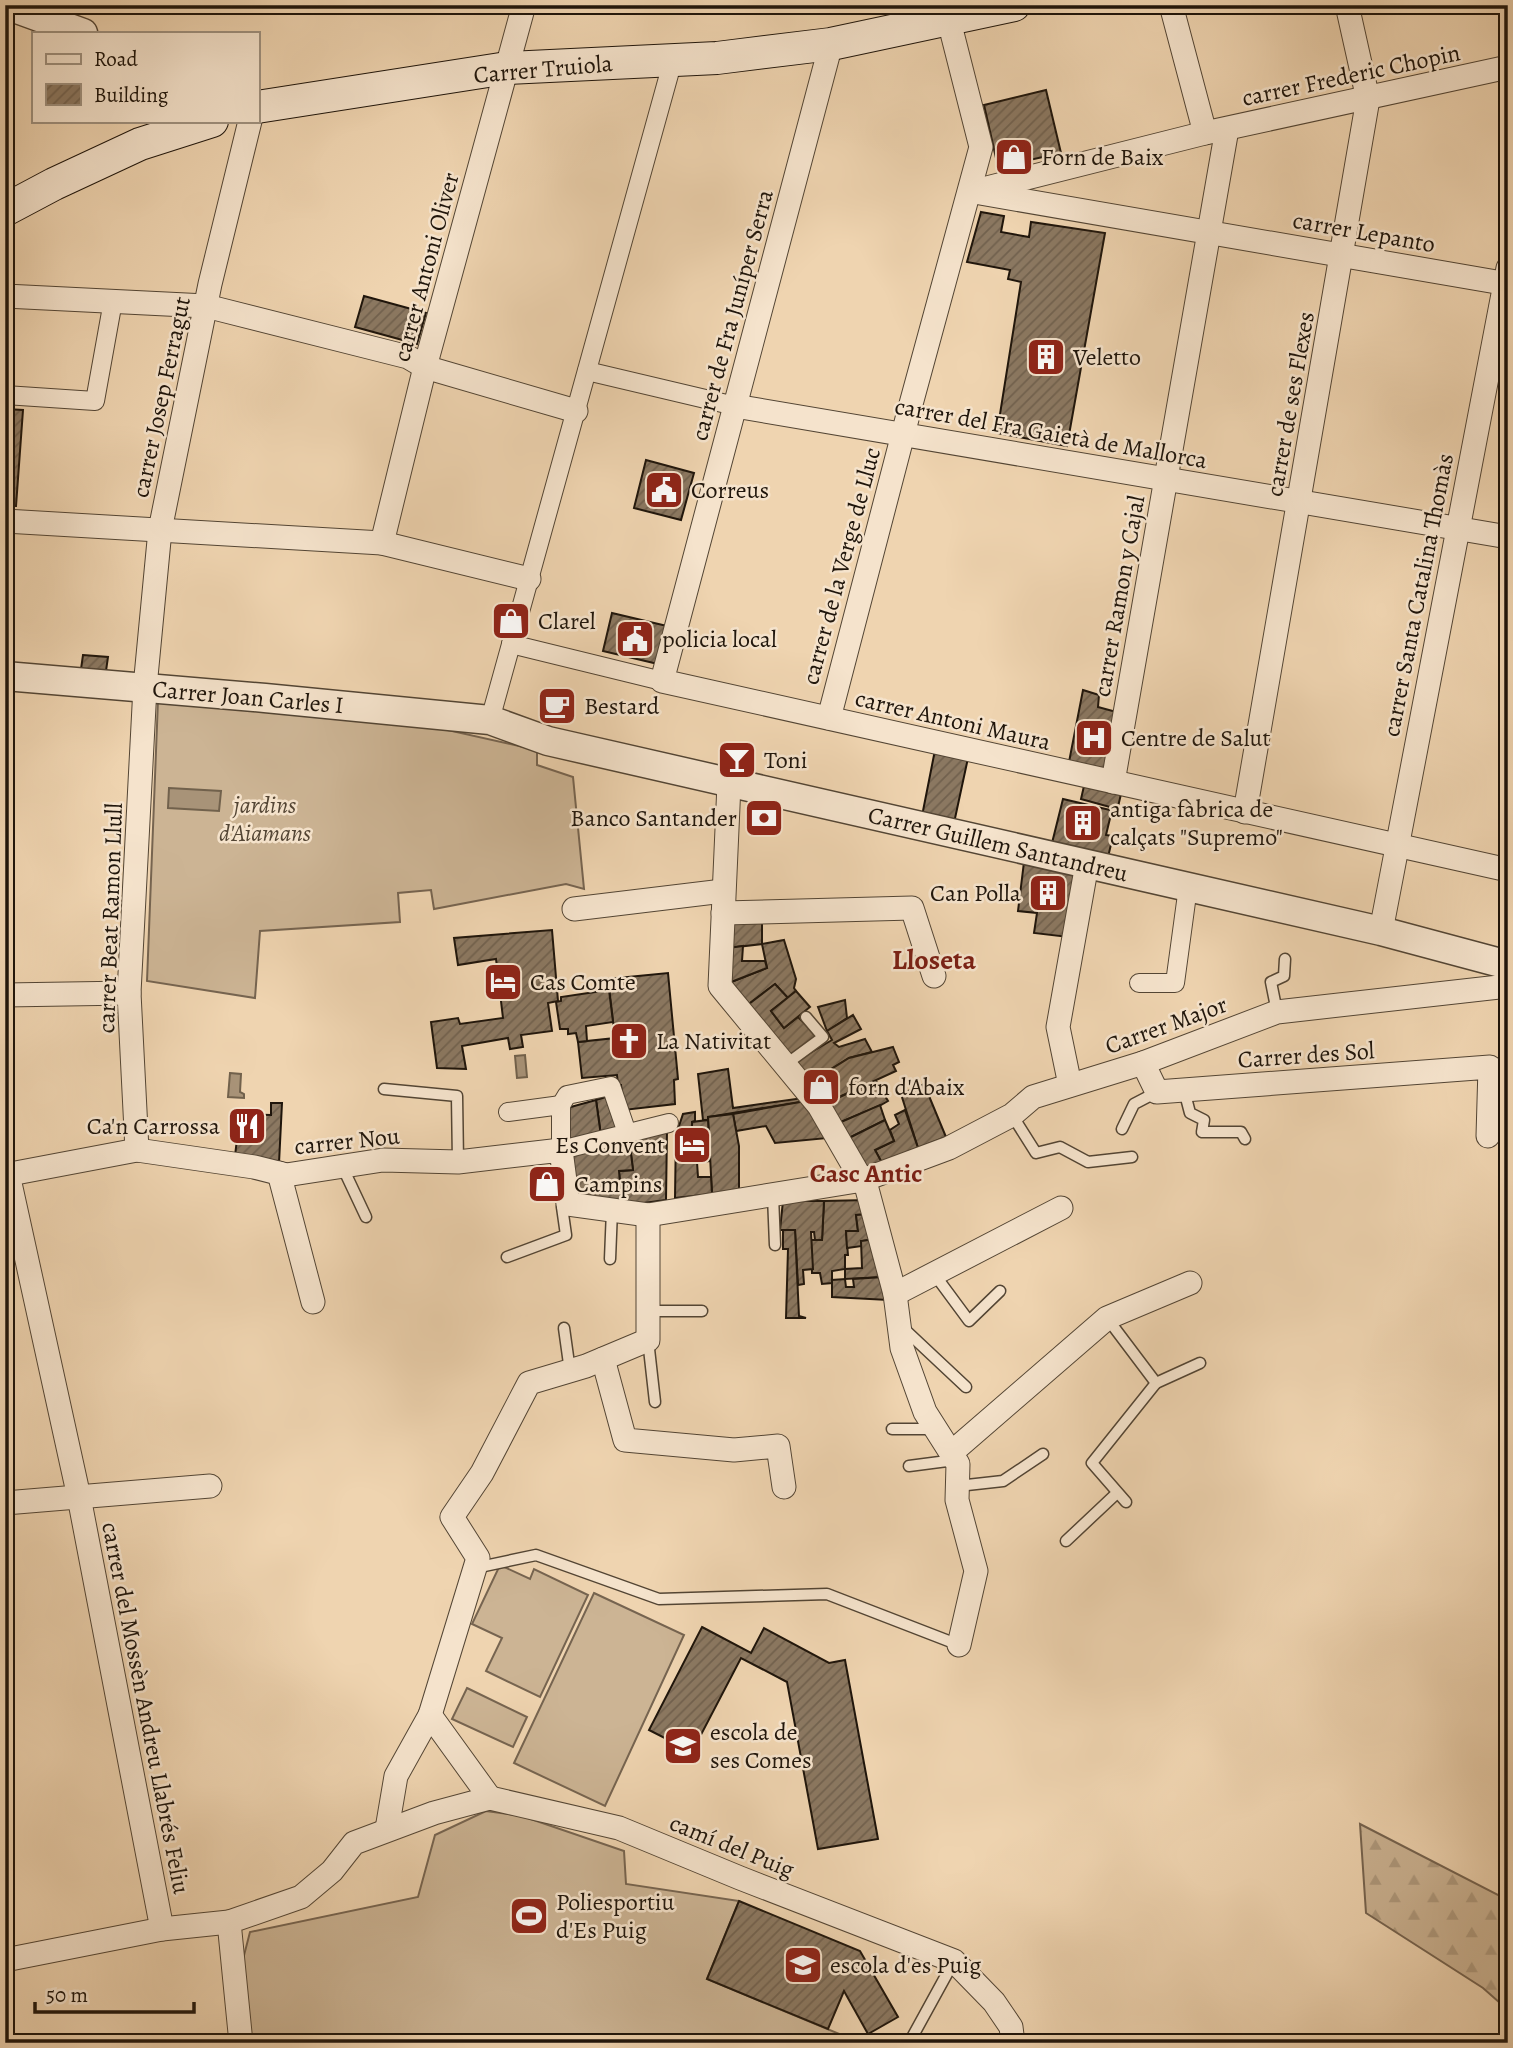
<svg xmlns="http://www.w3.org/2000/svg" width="1513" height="2048" font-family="Alegreya,serif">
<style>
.forest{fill:url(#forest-firs);stroke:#766450;stroke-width:2}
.garden{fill:#ccb494;stroke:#766450;stroke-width:2}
.water{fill:#a89378;stroke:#71614c;stroke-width:2}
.building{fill:url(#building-hatch);stroke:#1f150b;stroke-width:2}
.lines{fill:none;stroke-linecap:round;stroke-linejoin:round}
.service-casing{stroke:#534534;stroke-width:13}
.pedestrian-casing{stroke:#534534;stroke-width:20}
.minor-casing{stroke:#534534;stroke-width:25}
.tertiary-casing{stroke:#534534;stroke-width:31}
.secondary-casing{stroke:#1f150b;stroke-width:34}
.service{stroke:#f5e3cc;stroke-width:10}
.pedestrian{stroke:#f5e3cc;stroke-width:18}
.minor{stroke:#f5e3cc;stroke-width:23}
.tertiary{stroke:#f5e3cc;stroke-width:28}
.secondary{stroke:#f5e3cc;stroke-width:32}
.labels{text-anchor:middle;stroke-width:5;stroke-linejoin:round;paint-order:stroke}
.street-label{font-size:24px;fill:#1f150b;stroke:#f5e3cc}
.poi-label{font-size:24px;fill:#1f150b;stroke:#f5e3cc;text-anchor:start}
.park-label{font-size:24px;font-style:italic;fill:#534534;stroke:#f5e3cc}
.neighbourhood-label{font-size:26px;font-weight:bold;fill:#7a1f14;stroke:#f5e3cc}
.quarter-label{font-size:28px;font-weight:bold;fill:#7a1f14;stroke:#f5e3cc}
</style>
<defs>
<pattern id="forest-firs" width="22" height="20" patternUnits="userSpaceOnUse" patternTransform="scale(1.75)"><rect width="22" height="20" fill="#ccb494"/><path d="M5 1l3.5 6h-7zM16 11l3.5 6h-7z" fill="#af9a7e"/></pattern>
<pattern id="building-hatch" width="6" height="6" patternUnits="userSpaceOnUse" patternTransform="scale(1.75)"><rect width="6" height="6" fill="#8b7861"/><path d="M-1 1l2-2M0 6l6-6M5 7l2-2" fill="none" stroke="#71614e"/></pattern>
</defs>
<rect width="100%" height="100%" fill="#efd4b0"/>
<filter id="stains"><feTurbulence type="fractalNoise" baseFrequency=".00286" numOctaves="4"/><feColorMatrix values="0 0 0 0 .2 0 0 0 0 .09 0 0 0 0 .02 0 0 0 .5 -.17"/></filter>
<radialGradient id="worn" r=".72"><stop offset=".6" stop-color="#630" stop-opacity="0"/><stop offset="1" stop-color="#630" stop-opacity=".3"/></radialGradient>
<!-- forest -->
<polygon class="forest" points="1360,1824 1508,1900 1508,2010 1483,1988 1366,1913"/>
<!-- garden -->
<g class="garden">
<polygon points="158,700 385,716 537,750 537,765 573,777 584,889 566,884 434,909 431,890 398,893 400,922 260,931 255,998 147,981"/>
<polygon points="500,1565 530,1579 534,1569 588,1595 540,1697 486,1671 502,1638 472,1624"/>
<polygon points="594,1593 684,1635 605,1806 514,1763"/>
<polygon points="467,1688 527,1717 513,1747 452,1719"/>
<polygon points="486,1811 522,1816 624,1851 626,1884 739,1901 707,1979 861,2043 251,2043 241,1967 250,1932 418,1897 435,1835"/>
</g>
<!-- water -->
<g class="water">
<polygon points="169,788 221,791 219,811 168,808"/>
<polygon points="525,1055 527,1077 517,1078 515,1056"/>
<polygon points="230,1073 241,1074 240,1092 244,1094 244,1098 228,1097"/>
</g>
<!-- building -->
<g class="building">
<rect x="677" y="5" width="32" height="3"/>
<polygon points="1046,90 1061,153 998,167 984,105"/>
<polygon points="981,212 1004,216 1001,232 1029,237 1031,222 1105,233 1067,446 997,433 1021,282 1008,279 1010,270 967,262"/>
<polygon points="364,296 426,313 417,344 355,327"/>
<polygon points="5,409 23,410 16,506 5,506"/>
<polygon points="646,460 694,473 681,520 634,508"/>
<polygon points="612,613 667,626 658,664 603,651"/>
<polygon points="83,655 108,657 106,671 81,669"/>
<polygon points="1083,690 1099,695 1098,707 1120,713 1108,772 1069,762"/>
<polygon points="935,750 968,758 954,823 922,816"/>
<polygon points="1084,786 1121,794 1117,811 1112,810 1106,835 1113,836 1108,857 1052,843 1063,799 1110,810 1110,807 1081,799"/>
<polygon points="1024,862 1078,874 1068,937 1034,933 1037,913 1018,911"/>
<polygon points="762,919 762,944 728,948 731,920"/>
<polygon points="552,930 558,1001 548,1003 552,1031 521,1035 523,1047 510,1049 508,1038 462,1046 466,1069 437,1068 431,1022 458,1018 460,1024 503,1018 496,959 458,965 454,938"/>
<polygon points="784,940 796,979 794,988 796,991 788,998 775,984 745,1007 726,984 767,968 762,944"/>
<polygon points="743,946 742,961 765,961 767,968 726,984 728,948"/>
<polygon points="668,973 678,1079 674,1080 675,1104 624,1110 621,1085 618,1085 617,1075 582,1078 578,1042 615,1038 608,979"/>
<polygon points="775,984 788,998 771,1011 784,1028 798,1017 817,1036 789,1057 745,1007"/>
<polygon points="609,990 613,1022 586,1026 587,1041 578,1042 576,1033 568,1034 568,1029 560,1029 556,1002 561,1001 561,997"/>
<polygon points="796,991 810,1007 784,1028 771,1011"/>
<polygon points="845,1000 847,1018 827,1031 818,1007"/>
<polygon points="853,1015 861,1029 834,1043 839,1047 865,1039 872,1052 849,1058 809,1083 793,1063 832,1040 827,1031"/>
<polygon points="893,1047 899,1062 893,1065 896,1071 826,1103 809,1083 849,1058"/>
<polygon points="728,1069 733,1108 803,1098 806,1101 708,1117 708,1120 703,1120 698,1074"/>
<polygon points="876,1081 888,1101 879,1106 841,1122 826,1103"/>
<polygon points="924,1084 946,1137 918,1148 901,1094"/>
<polygon points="612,1095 621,1133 601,1136 596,1100"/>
<polygon points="596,1100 601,1136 569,1141 567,1108"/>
<polygon points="806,1101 828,1138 775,1143 766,1126 736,1131 733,1114"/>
<polygon points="271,1103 282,1103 279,1163 235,1156 240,1114 271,1115"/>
<polygon points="880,1105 885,1120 849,1138 841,1122"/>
<polygon points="905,1110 918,1148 882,1163 875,1150 894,1141 890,1130 899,1124 895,1115"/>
<polygon points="695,1112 695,1121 692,1122 692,1127 676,1129 679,1126 683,1114"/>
<polygon points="733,1114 739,1146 739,1192 712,1194 708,1117"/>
<polygon points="708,1120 710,1161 697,1162 698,1177 711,1177 712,1194 675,1198 676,1129 692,1127 692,1122"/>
<polygon points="885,1120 894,1141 875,1150 882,1163 866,1169 849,1138"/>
<polygon points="667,1130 666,1200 622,1206 619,1171 633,1170 629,1138"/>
<polygon points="629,1138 633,1170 619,1171 622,1206 586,1197 576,1187 570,1151"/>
<polygon points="868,1200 871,1214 856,1215 858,1231 846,1231 848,1255 845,1255 845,1269 832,1271 832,1283 822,1284 820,1273 812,1273 811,1240 822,1240 824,1201"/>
<polygon points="783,1201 824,1201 822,1240 815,1240 814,1232 811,1232 813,1269 803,1270 804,1284 798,1285 795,1230 780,1230"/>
<polygon points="871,1214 876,1239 861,1241 862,1246 847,1248 846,1231 858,1231 856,1215"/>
<polygon points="783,1230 795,1230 799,1316 806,1318 786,1318 788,1249 783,1249"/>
<polygon points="876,1239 883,1277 845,1279 845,1269 862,1268 861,1241"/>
<polygon points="883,1277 888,1300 832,1297 832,1280 845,1279 846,1287 854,1287 853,1279"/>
<polygon points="702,1627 751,1653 764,1628 829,1663 845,1660 878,1839 818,1849 787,1682 741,1658 692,1752 649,1730"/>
<polygon points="739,1901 860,1951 898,2017 868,2034 844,1991 828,2029 707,1979"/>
</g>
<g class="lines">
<!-- service casing -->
<g class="service-casing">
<g id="service">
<polyline points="1277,1012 1271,982 1284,976 1285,959"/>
<polyline points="785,1065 823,1037 806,1017"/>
<polyline points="384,1089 457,1096 458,1162"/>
<polyline points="1184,1090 1190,1113 1204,1120 1202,1132 1241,1132 1245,1139"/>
<polyline points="1012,1115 1036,1153 1060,1147 1088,1162 1132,1157"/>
<polyline points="1122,1129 1134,1104 1157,1092"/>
<polyline points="342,1166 366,1217"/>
<polyline points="773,1196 775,1245"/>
<polyline points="507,1257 566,1235 562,1207 566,1205"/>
<polyline points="610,1259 612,1210"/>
<polyline points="935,1275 969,1321 1000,1291"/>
<polyline points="648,1311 702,1311"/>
<polyline points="1107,1318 1156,1383 1092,1463 1126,1502"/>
<polyline points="902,1327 966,1387"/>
<polyline points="564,1328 570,1371"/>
<polyline points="648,1340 655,1402"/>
<polyline points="1156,1383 1200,1363"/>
<polyline points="892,1429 935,1429"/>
<polyline points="909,1466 955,1460"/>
<polyline points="958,1486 1003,1481 1043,1454"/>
<polyline points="1066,1541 1117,1493"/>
<polyline points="475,1568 536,1555 659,1599 827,1594 959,1645"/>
<polyline points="909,2043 954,1961"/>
</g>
</g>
<!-- pedestrian casing -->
<g class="pedestrian-casing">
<g id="pedestrian">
<polyline points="587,371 735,406"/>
<polyline points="5,395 95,401 113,301"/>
<polyline points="511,644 662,681"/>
<polyline points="490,720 673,60"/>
<polyline points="1139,983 1175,983 1188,887"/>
<polyline points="508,1112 561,1105"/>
<polyline points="627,1133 611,1086 567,1095 561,1105 561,1150 669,1123"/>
</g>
</g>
<!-- minor casing -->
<g class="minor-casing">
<g id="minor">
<polyline points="1171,5 1205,133"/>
<polyline points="831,44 662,681 1508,870"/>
<polyline points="971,192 1205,133 1508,67"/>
<polyline points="980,193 1508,284"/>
<polyline points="5,296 206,306 408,357 425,367 576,411"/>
<polyline points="735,406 1508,537"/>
<polyline points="5,521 382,543 529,579"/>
<polyline points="382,543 425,367 524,5"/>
<polyline points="829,718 908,415 981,147 949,21"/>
<polyline points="1113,782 1227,129"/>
<polyline points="729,784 720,986 819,1106 867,1189 895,1294 902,1348 925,1412 958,1464 957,1500 976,1571 959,1645"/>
<polyline points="1245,812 1368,99 1347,5"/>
<polyline points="574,909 723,891"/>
<polyline points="723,913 912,908 934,976"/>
<polyline points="1381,931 1508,268"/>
<polyline points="5,995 129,993"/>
<polyline points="1143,1063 1157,1092 1490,1067 1488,1136"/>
<polyline points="1070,1085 1058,1027 1087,864"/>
<polyline points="137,1150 129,993 145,687 160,530 210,284 250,121"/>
<polyline points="279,1173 313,1302"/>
<polyline points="8,1174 79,1497 162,1929"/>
<polyline points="5,1175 137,1150 254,1167 286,1175 383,1160 458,1162 561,1150 568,1204 648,1215 863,1180 949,1148 1012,1115 1033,1097 1143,1063 1277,1012 1508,986"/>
<polyline points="895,1294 1061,1208"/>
<polyline points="603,1359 625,1440 734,1450 778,1446 784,1487"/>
<polyline points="951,1453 1107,1318 1190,1283"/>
<polyline points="5,1503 210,1486"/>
<polyline points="430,1715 490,1798"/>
<polyline points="387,1829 396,1776 430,1715 478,1558 452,1517 482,1473 529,1383 586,1366 648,1340 648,1215"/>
<polyline points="5,1960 162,1929 229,1922"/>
<polyline points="241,2043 229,1922 301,1897 332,1871 354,1843 434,1813 490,1798 619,1828 740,1878 954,1961 994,2002 1011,2027 1013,2043"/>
</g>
</g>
<!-- tertiary casing -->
<g class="tertiary-casing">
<g id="tertiary">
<polyline points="6,5 83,33"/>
<polyline points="5,676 265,698 490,720 548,741 1381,931 1508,965"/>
</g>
</g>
<!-- secondary casing -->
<g class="secondary-casing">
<g id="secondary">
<polyline points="257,107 507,68 717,58 831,44 1014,5"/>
<polyline points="5,210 54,184 140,144 212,121"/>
</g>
</g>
<!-- service -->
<use href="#service" class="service"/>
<!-- pedestrian -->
<use href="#pedestrian" class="pedestrian"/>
<!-- minor -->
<use href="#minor" class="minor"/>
<!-- tertiary -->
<use href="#tertiary" class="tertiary"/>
<!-- secondary -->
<use href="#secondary" class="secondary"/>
</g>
<!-- icons -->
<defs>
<g id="shop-square" transform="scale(2.0125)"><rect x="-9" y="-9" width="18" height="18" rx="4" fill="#8f2418" stroke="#f5e3cc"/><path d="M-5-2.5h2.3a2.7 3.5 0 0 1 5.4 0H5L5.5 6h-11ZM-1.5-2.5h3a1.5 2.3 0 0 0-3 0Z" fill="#fff"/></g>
<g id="building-square" transform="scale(2.0125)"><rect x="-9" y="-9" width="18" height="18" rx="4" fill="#8f2418" stroke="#f5e3cc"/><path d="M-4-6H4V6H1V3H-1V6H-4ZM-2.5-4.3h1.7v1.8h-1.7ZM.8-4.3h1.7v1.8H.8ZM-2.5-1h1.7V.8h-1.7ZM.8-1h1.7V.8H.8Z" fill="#fff"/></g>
<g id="civic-square" transform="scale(2.0125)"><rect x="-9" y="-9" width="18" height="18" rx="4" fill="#8f2418" stroke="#f5e3cc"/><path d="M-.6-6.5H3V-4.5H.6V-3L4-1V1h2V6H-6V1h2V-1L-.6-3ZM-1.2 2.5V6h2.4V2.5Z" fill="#fff"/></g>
<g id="cafe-square" transform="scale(2.0125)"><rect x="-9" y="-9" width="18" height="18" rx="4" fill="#8f2418" stroke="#f5e3cc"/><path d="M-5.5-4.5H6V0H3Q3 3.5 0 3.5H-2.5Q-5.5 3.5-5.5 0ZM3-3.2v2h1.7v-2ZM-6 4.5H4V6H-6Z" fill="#fff"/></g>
<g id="hospital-square" transform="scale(2.0125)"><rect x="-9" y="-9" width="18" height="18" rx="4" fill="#8f2418" stroke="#f5e3cc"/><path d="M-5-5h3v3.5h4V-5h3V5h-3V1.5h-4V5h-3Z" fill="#fff"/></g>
<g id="bar-square" transform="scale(2.0125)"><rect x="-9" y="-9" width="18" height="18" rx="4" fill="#8f2418" stroke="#f5e3cc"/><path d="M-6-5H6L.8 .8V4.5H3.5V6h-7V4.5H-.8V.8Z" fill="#fff"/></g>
<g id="bank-square" transform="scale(2.0125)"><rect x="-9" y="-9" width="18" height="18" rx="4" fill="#8f2418" stroke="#f5e3cc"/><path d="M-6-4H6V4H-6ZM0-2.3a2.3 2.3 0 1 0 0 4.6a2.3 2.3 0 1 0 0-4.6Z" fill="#fff"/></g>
<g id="hotel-square" transform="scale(2.0125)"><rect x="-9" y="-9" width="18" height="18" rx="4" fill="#8f2418" stroke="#f5e3cc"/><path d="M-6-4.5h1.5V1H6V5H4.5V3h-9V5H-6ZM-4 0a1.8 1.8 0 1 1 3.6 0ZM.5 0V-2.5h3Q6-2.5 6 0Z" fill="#fff"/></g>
<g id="church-square" transform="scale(2.0125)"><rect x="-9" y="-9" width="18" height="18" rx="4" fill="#8f2418" stroke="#f5e3cc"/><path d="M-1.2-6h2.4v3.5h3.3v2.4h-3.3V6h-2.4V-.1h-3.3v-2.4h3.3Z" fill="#fff"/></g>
<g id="restaurant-square" transform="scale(2.0125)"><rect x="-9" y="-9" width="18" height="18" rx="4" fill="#8f2418" stroke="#f5e3cc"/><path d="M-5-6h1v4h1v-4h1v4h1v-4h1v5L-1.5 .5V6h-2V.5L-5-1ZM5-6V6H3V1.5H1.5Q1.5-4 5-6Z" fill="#fff"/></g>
<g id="school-square" transform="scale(2.0125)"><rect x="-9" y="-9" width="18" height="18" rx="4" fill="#8f2418" stroke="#f5e3cc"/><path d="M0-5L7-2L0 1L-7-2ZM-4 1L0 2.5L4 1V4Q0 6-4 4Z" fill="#fff"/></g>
<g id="stadium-square" transform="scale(2.0125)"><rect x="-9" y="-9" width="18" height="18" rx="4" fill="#8f2418" stroke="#f5e3cc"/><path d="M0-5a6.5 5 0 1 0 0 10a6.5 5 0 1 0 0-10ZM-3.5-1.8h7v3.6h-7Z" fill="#fff"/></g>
</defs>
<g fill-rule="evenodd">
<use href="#shop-square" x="1014" y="157"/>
<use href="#building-square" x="1046" y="357"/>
<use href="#civic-square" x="664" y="490"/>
<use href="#shop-square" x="511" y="621"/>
<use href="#civic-square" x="635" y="639"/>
<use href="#cafe-square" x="557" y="706"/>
<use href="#hospital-square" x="1094" y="738"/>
<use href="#bar-square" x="737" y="760"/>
<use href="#bank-square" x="764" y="818"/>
<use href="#building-square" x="1083" y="823"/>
<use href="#building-square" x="1048" y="893"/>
<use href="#hotel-square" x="503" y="982"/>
<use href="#church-square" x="629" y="1041"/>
<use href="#shop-square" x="821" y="1087"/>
<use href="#restaurant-square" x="247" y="1126"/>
<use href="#hotel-square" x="692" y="1145"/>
<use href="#shop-square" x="547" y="1184"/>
<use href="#school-square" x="683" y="1746"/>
<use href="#stadium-square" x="529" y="1916"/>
<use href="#school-square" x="803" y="1965"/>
</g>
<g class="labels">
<!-- street labels -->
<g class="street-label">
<text transform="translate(543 69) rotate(-5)" y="8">Carrer Truiola</text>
<text transform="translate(1351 75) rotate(-12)" y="8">carrer Frederic Chopin</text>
<text transform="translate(1364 232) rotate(10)" y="8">carrer Lepanto</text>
<text transform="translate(426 267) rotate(-75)" y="8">carrer Antoni Oliver</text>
<text transform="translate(732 315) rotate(-75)" y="8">carrer de Fra Juníper Serra</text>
<text transform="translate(161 397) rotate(-78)" y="8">carrer Josep Ferragut</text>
<text transform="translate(1290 404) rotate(-80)" y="8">carrer de ses Flexes</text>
<text transform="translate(1051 433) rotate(10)" y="8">carrer del Fra Gaietà de Mallorca</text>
<text transform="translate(841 566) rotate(-75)" y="8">carrer de la Verge de Lluc</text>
<text transform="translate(1418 595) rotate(-79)" y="8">carrer Santa Catalina Thomàs</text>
<text transform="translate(1119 596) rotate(-80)" y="8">carrer Ramon y Cajal</text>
<text transform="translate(248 697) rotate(5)" y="8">Carrer Joan Carles I</text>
<text transform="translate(953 720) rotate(13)" y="8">carrer Antoni Maura</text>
<text transform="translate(998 844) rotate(13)" y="8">Carrer Guillem Santandreu</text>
<text transform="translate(110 918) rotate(-88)" y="8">carrer Beat Ramon Llull</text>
<text transform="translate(1166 1025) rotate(-20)" y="8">Carrer Major</text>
<text transform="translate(1306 1055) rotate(-4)" y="8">Carrer des Sol</text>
<text transform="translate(347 1141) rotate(-6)" y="8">carrer Nou</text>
<text transform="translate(146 1708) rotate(79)" y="8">carrer del Mossèn Andreu Llabrés Feliu</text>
<text transform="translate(732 1846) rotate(22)" y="8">camí del Puig</text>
</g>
<!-- poi labels -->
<g class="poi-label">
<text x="1041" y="165">Forn de Baix</text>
<text x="1073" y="365">Veletto</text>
<text x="691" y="498">Correus</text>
<text x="538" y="629">Clarel</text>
<text x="662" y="647">policia local</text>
<text x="584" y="714">Bestard</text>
<text x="1121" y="746">Centre de Salut</text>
<text x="764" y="768">Toni</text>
<text x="1110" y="817">antiga fàbrica de<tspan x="1110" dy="28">calçats "Supremo"</tspan></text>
<text x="737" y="826" text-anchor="end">Banco Santander</text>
<text x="1021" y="901" text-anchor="end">Can Polla</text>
<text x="530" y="990">Cas Comte</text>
<text x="656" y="1049">La Nativitat</text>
<text x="848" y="1095">forn d'Abaix</text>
<text x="220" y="1134" text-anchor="end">Ca'n Carrossa</text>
<text x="665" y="1153" text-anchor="end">Es Convent</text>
<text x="574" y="1192">Campins</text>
<text x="710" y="1740">escola de<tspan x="710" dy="28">ses Comes</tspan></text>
<text x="556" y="1910">Poliesportiu<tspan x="556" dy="28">d'Es Puig</tspan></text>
<text x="830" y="1973">escola d'es Puig</text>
</g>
<!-- park labels -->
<g class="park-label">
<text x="265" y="813">jardins<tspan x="265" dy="28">d'Aiamans</tspan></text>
</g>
<!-- neighbourhood labels -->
<g class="neighbourhood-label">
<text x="866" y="1182">Casc Antic</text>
</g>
<!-- quarter labels -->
<g class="quarter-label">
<text x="934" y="969">Lloseta</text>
</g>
</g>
<!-- margin -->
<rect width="1513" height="2048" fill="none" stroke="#efd4b0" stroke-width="28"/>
<rect x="7" y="7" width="1499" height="2034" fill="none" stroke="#1f150b" stroke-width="3.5"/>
<rect x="14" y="14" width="1485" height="2020" fill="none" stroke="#1f150b" stroke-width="2"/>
<!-- legend -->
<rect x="32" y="32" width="228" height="91" fill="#f5e3cc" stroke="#9f917f" stroke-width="2"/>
<rect x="46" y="54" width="35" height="10" fill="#f5e3cc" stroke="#9f917f" stroke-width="2"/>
<text x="94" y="66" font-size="21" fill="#1f150b">Road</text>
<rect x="46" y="84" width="35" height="21" fill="url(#building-hatch)" stroke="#9f917f" stroke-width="2"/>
<text x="94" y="102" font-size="21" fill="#1f150b">Building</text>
<!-- scale -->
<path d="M35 2002v10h159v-10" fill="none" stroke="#1f150b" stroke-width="3.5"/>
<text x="46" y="2002" font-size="21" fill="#1f150b" stroke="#f5e3cc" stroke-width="5" paint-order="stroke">50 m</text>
<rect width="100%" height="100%" filter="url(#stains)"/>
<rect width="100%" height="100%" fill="url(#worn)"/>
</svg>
